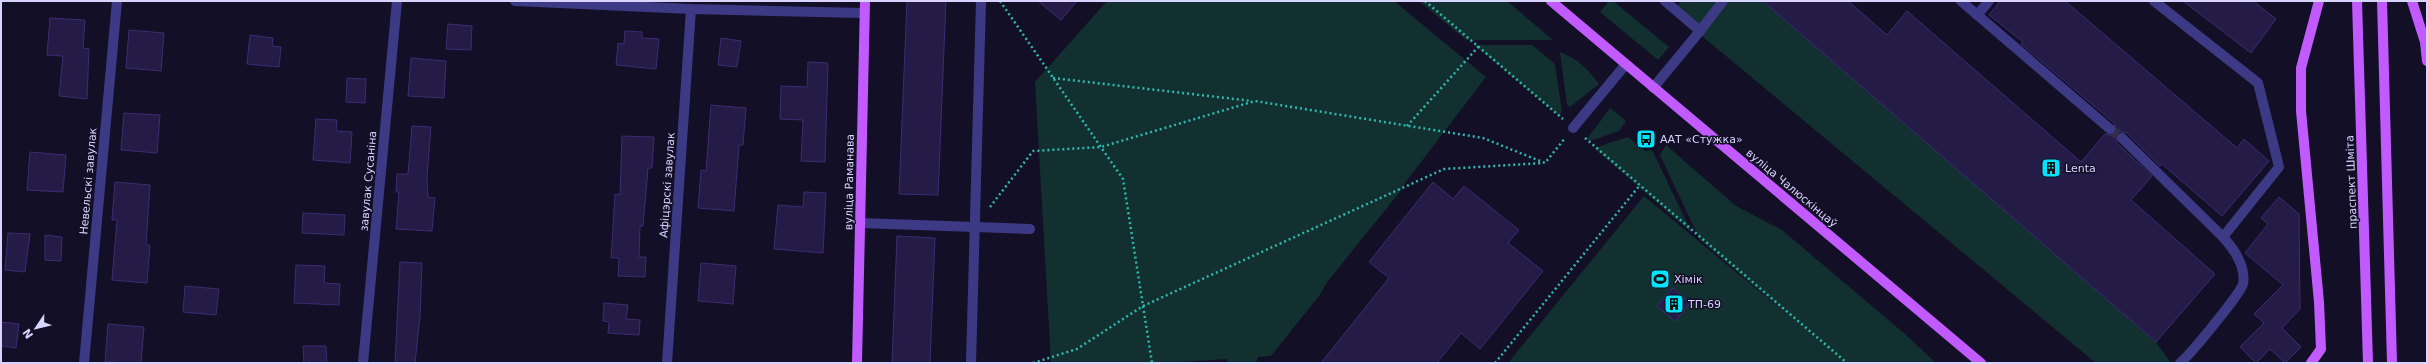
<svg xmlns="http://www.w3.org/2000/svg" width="2428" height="364" font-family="'DejaVu Sans',sans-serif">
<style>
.green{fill:#12302f}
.building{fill:#241b47;stroke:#3b2d73}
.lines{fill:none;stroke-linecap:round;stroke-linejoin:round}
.minor-tunnel{stroke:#312d47;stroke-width:10;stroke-dasharray:10 5;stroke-linecap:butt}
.path{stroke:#2fb8b0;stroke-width:2.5;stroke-dasharray:2 3;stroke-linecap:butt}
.minor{stroke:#3d3a85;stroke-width:10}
.major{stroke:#c25bff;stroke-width:10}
.labels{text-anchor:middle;stroke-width:3;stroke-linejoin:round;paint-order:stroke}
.poi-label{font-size:11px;fill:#d9d4ff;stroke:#130f26;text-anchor:start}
.street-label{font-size:11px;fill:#d9d4ff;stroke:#130f26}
</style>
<rect width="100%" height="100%" fill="#130f26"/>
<!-- green -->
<g class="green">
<polygon points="1107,1 1394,1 1486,77 1405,183 1403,188 1328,281 1319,296 1271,356 1258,357 1256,363 1229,363 1226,359 1166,363 1051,363 1035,82"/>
<polygon points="1419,1 1507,1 1553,40 1466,40"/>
<polygon points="1609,1 1613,1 1669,47 1658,60 1600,12"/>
<polygon points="1681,1 1763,1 2156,342 2171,363 2096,363 1673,12"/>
<polygon points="1474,45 1532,45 1555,64 1562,112 1559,116"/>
<path d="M1560 52C1578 59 1587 68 1599 84L1570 107 1567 105Z"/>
<polygon points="1610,108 1626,121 1619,131 1590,141 1587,139"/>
<polygon points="1628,137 1645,151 1652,150 1692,233 1594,148"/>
<polygon points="1666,145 1736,206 1782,230 1905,334 1936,363 1508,363 1644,196 1795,321 1700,240 1660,155"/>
</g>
<!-- building -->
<g class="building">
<polygon points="907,1 946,1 938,195 899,194"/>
<polygon points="1038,1 1077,1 1061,20"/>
<polygon points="1763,1 1848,1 1887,35 1907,11 2081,162 2105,134 2109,135 2115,134 2116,130 2114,123 2021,44 2023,42 1989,15 2000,1 2065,1 2237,148 2244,139 2269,161 2222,216 2162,164 2160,166 2127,133 2121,132 2117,134 2117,143 2152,176 2131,200 2215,274 2156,342"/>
<polygon points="2183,1 2253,1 2276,19 2251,53"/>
<polygon points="50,18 85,20 83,48 89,49 87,99 59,96 63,56 47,55"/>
<polygon points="448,24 472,26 471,50 446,49"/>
<polygon points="129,30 164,33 161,71 126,68"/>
<polygon points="625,31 642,32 642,38 659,39 656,69 616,65 618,43 624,44"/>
<polygon points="250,35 273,38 272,46 281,47 279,67 247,64"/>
<polygon points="721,38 741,41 737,67 718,65"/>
<polygon points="411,58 446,61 444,98 408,96"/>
<polygon points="808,62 828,63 825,162 801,161 803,120 780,119 781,86 807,87"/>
<polygon points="347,78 366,79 365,103 346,102"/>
<polygon points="711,105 746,108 743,145 739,145 734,211 698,208 701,170 706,171"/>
<polygon points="124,113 160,115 157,153 121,150"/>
<polygon points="316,119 337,120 336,131 352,132 350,163 313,160"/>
<polygon points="412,126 431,127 427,176 428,197 435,198 432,231 396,229 399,192 396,192 397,174 408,174"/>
<polygon points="622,136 654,137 652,168 648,168 643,226 640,226 639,257 646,257 645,277 618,276 619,258 611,258 615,194 620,195"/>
<polygon points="30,152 66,155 63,192 27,190"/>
<polygon points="115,182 150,185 146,245 150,245 147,283 112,280 117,220 112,220"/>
<polygon points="1433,182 1453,199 1464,186 1519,230 1508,243 1543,271 1480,349 1461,333 1437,363 1321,363 1389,278 1369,262"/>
<polygon points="804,192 826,193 823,253 774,249 778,205 803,207"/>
<polygon points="2279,197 2299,214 2300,309 2282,328 2301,347 2285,363 2270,349 2256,363 2240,347 2264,323 2254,314 2283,285 2245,253 2268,224 2261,218"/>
<polygon points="303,213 345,215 344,235 302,233"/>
<polygon points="8,233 30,234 25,272 5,270"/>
<polygon points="45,235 62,237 61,261 45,260"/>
<polygon points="897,236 935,238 930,363 892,363"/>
<polygon points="400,262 422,263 420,317 415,363 395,363"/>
<polygon points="701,263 736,266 733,304 698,301"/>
<polygon points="296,265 325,266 324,283 340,284 339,305 294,303"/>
<polygon points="185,286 219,289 216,315 183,312"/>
<polygon points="1673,288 1690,303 1675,321 1657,306"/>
<polygon points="604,303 628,305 626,319 640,320 639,335 608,333 609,322 603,321"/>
<polygon points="1,322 19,324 16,348 1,346"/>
<polygon points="108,324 144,327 141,363 105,362"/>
<polygon points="303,346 326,346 327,363 304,363"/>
</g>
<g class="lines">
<!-- minor-tunnel -->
<polyline class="minor-tunnel" points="2110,129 2122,138"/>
<!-- path -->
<g class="path">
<polyline points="1000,1 1123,179 1152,363"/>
<polyline points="1425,1 1563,119"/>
<polyline points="1053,78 1252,101"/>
<polyline points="1407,126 1479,46"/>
<polyline points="1585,138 1847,363"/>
<polyline points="990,207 1033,151 1101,147 1255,101 1483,138 1545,163 1565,138"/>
<polyline points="1033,363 1077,349 1143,306 1444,169 1543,163"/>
<polyline points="1495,363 1640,185"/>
</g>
<!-- minor -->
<g class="minor">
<polyline points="515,1 691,9 864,13"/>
<polyline points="1961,1 2110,129"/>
<polyline points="2154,1 2258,83 2279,167 2223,237"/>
<polyline points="1977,15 1989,1"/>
<polyline points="1700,31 1723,1"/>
<polyline points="1653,88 1700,31 1665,1"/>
<polyline points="1573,128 1626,64"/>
<path d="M2122 138 2223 237C2234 249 2246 266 2243 284 2240 294 2191 354 2180 363"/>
<polyline points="860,223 1030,229"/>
<polyline points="84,363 117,1"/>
<polyline points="363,363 397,1"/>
<polyline points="667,363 691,9"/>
<polyline points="971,363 981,1"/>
</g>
<!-- major -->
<g class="major">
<polyline points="1551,1 1981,363"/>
<polyline points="2357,1 2368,363"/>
<polyline points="2382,1 2392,363"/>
<polyline points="2412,1 2425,42 2427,61"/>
<polyline points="857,363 865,1"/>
<polyline points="2311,363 2321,349 2319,302 2301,111 2301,68 2319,1"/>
</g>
</g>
<!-- icons -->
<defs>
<g id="bus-square" transform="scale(1)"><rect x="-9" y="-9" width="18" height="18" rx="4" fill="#00e5ff" stroke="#130f26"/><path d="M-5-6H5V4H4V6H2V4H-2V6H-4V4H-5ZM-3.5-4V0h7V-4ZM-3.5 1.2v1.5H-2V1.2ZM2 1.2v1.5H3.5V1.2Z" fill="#111"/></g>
<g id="building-square" transform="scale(1)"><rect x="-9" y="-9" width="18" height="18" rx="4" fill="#00e5ff" stroke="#130f26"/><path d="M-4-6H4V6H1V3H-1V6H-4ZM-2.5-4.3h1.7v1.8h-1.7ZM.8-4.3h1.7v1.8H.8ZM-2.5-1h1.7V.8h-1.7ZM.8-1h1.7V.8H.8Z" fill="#111"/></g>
<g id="stadium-square" transform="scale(1)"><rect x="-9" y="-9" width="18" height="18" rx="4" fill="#00e5ff" stroke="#130f26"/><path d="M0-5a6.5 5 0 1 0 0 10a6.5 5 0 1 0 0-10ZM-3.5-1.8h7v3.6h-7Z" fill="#111"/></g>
</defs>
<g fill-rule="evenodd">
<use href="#bus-square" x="1646" y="139"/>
<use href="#building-square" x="2051" y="168"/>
<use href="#stadium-square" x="1660" y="279"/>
<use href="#building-square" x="1674" y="304"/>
</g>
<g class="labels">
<!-- poi labels -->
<g class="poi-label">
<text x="1660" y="143">ААТ «Стужка»</text>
<text x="2065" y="172">Lenta</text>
<text x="1674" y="283">Хімік</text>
<text x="1688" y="308">ТП-69</text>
</g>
<!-- street labels -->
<g class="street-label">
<text transform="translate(88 181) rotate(-85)" y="4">Невельскі завулак</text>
<text transform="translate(368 181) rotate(-85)" y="4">завулак Сусаніна</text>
<text transform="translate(849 182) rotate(-89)" y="4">вуліца Раманава</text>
<text transform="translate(2351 182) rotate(-92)" y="4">праспект Шміта</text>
<text transform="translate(667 185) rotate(-86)" y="4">Афіцэрскі завулак</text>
<text transform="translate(1792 188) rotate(40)" y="4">вуліца Чалюскінцаў</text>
</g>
</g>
<!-- border -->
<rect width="2428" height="364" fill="none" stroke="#d9d4ff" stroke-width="4"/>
<!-- north arrow -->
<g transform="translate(36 328) rotate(235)" stroke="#130f26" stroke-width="3" paint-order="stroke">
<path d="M0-3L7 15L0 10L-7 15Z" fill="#d9d4ff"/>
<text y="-6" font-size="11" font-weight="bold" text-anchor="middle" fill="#d9d4ff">N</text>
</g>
</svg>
